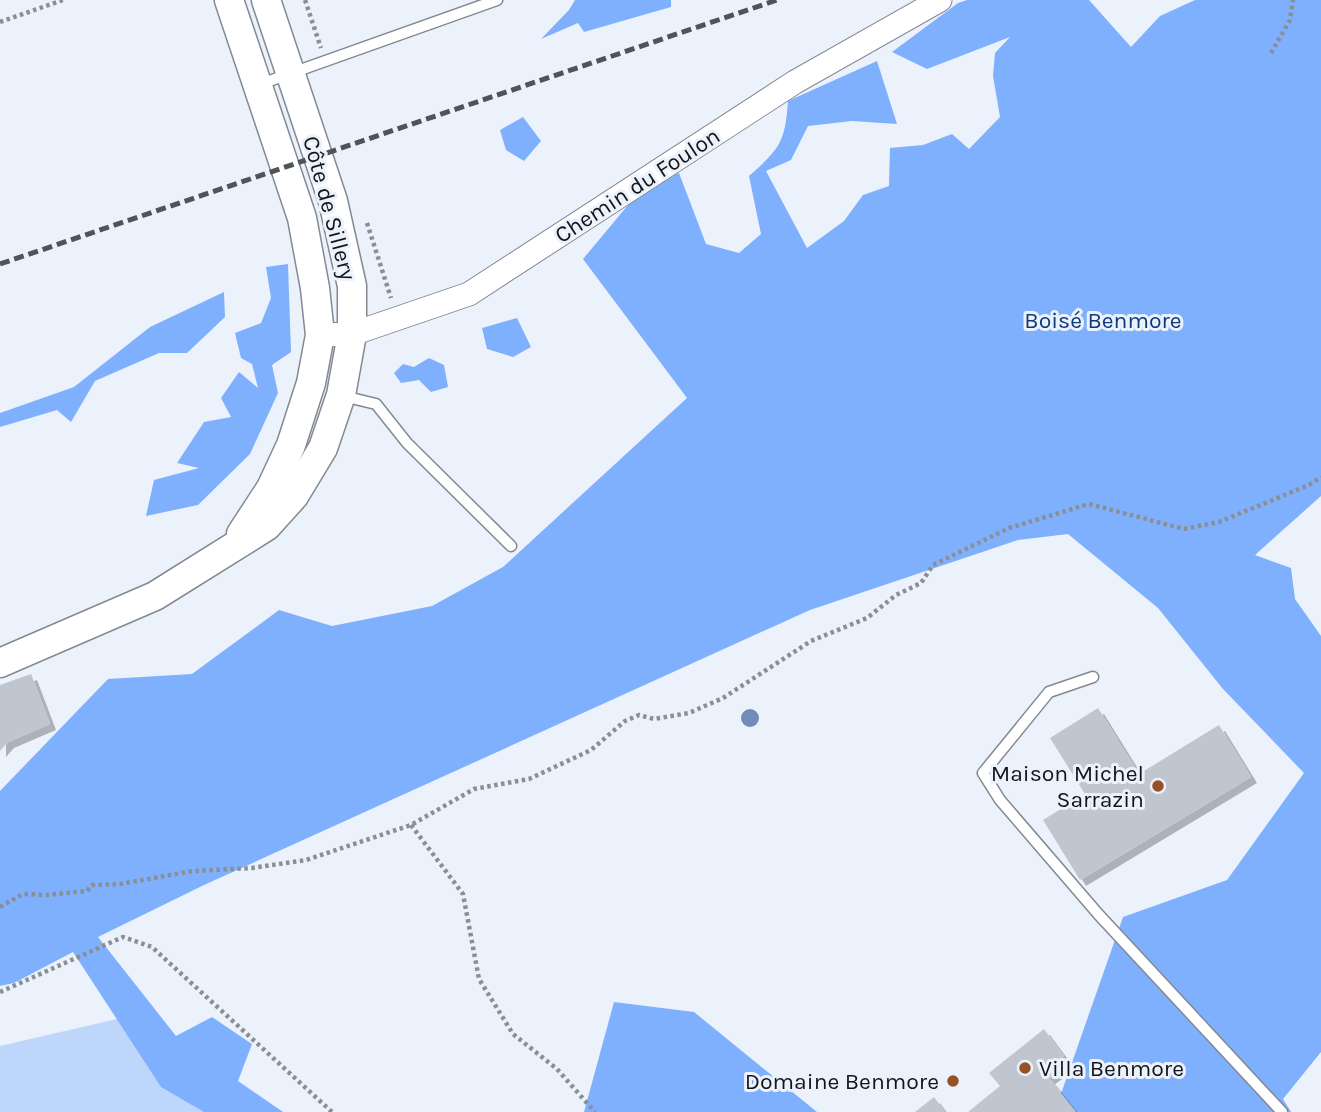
<svg xmlns="http://www.w3.org/2000/svg" width="1321" height="1112" font-family="Karla,sans-serif">
<style>
.green{fill:#bfd6fb}
.forest{fill:#7fb0fe}
.building{fill:#c0c6cf;filter:url(#shadow)}
.lines{fill:none;stroke-linecap:round;stroke-linejoin:round}
.service-casing{stroke:#838992;stroke-width:13}
.minor-casing{stroke:#838992;stroke-width:25}
.tertiary-casing{stroke:#838992;stroke-width:31}
.path{stroke:#8a8e95;stroke-width:4.5;stroke-dasharray:3.5 3.5;stroke-linecap:butt}
.service{stroke:#fff;stroke-width:10}
.minor{stroke:#fff;stroke-width:23}
.tertiary{stroke:#fff;stroke-width:28}
.rail{stroke:#505358;stroke-width:5;stroke-dasharray:10 5;stroke-linecap:butt}
.tree{fill:#718db6}
.poi-dot{fill:#965127;stroke:#ecf2fc;stroke-width:2.5}
.labels{text-anchor:middle;stroke-width:6;stroke-linejoin:round;paint-order:stroke}
.street-label{font-size:23px;fill:#131519;stroke:#ecf2fc}
.park-label{font-size:23px;fill:#0d3a7d;stroke:#ecf2fc}
.poi-label{font-size:23px;fill:#131519;stroke:#ecf2fc;text-anchor:end}
</style>
<defs>
<filter id="shadow"><feDropShadow dx="6" dy="6" stdDeviation="0" flood-color="#0004"/></filter>
</defs>
<rect width="100%" height="100%" fill="#ecf2fc"/>
<!-- green -->
<polygon class="green" points="130,1016 216,1112 0,1112 0,1046"/>
<!-- forest -->
<g class="forest">
<polygon points="575,0 671,0 671,7 584,32 578,23 541,39 569,10"/>
<path d="M967 0H1089L1131 47 1160 16 1195 0H1321V496L1255 555 1291 568 1295 599 1321 636V1052L1283 1099 1291 1112H1043L1062 1091 1123 917 1227 880 1304 773 1223 689 1158 608 1068 534 1018 540 810 610 204 885 98 937 176 1036 212 1017 252 1044 238 1081 283 1112H204L161 1087 73 952 14 983 0 986V791L108 679 192 674 279 610 332 626 432 606 503 567 687 398 583 259 644 186 679 173 706 244 739 253 761 234 749 176C780 148 785 143 788 101L877 61 897 124 852 121 808 126 791 160 766 171 807 248 844 221 863 195 889 186 890 148 923 145 952 134 969 149 1000 117 993 76 995 53 1010 37 927 69 892 52 958 3Z"/>
<polygon points="523,117 541,141 524,161 506,150 500,130"/>
<polygon points="288,264 291,352 272,365 278,393 250,454 198,505 146,516 154,480 199,468 177,463 204,422 231,417 221,398 239,372 258,388 252,364 241,358 235,333 261,323 271,298 266,267"/>
<polygon points="224,292 225,317 187,353 159,353 95,381 71,422 57,410 0,427 0,413 74,387 150,327"/>
<polygon points="517,318 531,347 513,357 487,349 482,328"/>
<polygon points="429,358 444,365 448,387 431,392 419,380 401,383 394,373 403,364 414,367"/>
<polygon points="614,1002 694,1012 817,1112 584,1112"/>
</g>
<!-- building -->
<g class="building">
<polygon points="31,674 50,724 8,742 0,751 0,685"/>
<polygon points="1098,708 1139,774 1219,725 1251,777 1080,880 1043,820 1085,794 1050,738"/>
<polygon points="1044,1029 1064,1056 1052,1065 1058,1072 1049,1078 1076,1112 968,1112 1000,1086 989,1073"/>
<polygon points="934,1097 945,1112 915,1112"/>
</g>
<g class="lines">
<!-- service casing -->
<g class="service-casing">
<g id="service">
<polyline points="258,85 497,0"/>
<polyline points="343,396 376,404 407,443 511,546"/>
<polyline points="1093,677 1049,692 983,773 1000,800 1099,915 1282,1112"/>
</g>
</g>
<!-- minor casing -->
<g class="minor-casing">
<polyline id="minor" points="320,335 352,334 469,294 795,82 940,0"/>
</g>
<!-- tertiary casing -->
<g class="tertiary-casing">
<g id="tertiary">
<polyline points="229,0 302,218 315,288 320,335 311,383 291,445 271,488 241,534"/>
<polyline points="0,663 155,596 267,526 294,496 323,448 341,395 352,334 352,286 333,201 266,0"/>
</g>
</g>
<!-- path -->
<g class="path">
<polyline points="305,0 321,48"/>
<polyline points="0,22 63,0"/>
<polyline points="1271,53 1290,20 1293,0"/>
<polyline points="367,223 391,298"/>
<polyline points="411,825 463,894 479,979 513,1034 557,1069 595,1112"/>
<polyline points="0,907 23,894 46,895 87,891 92,885 120,884 193,871 252,868 306,860 411,825 474,789 529,779 591,750 625,721 639,715 654,719 689,713 723,698 811,641 867,618 896,595 921,583 933,565 1009,528 1089,504 1184,529 1219,522 1309,485 1321,477"/>
<polyline points="0,992 123,937 152,947 332,1112"/>
</g>
<!-- service -->
<use href="#service" class="service"/>
<!-- minor -->
<use href="#minor" class="minor"/>
<!-- tertiary -->
<use href="#tertiary" class="tertiary"/>
<!-- rail -->
<polyline class="rail" points="0,264 777,0"/>
</g>
<!-- trees -->
<circle class="tree" cx="750" cy="718" r="9"/>
<!-- markers -->
<g class="poi-dot">
<circle cx="1158" cy="786" r="7"/>
<circle cx="1025" cy="1068" r="7"/>
<circle cx="953" cy="1081" r="7"/>
</g>
<g class="labels">
<!-- street labels -->
<g class="street-label">
<text transform="translate(637 185) rotate(-33)" y="8">Chemin du Foulon</text>
<text transform="translate(330 208) rotate(75)" y="8">Côte de Sillery</text>
</g>
<!-- park labels -->
<g class="park-label">
<text x="1103" y="328">Boisé Benmore</text>
</g>
<!-- poi labels -->
<g class="poi-label">
<text x="1144" y="781">Maison Michel<tspan x="1144" dy="26">Sarrazin</tspan></text>
<text x="1039" y="1076" text-anchor="start">Villa Benmore</text>
<text x="939" y="1089">Domaine Benmore</text>
</g>
</g>
</svg>
